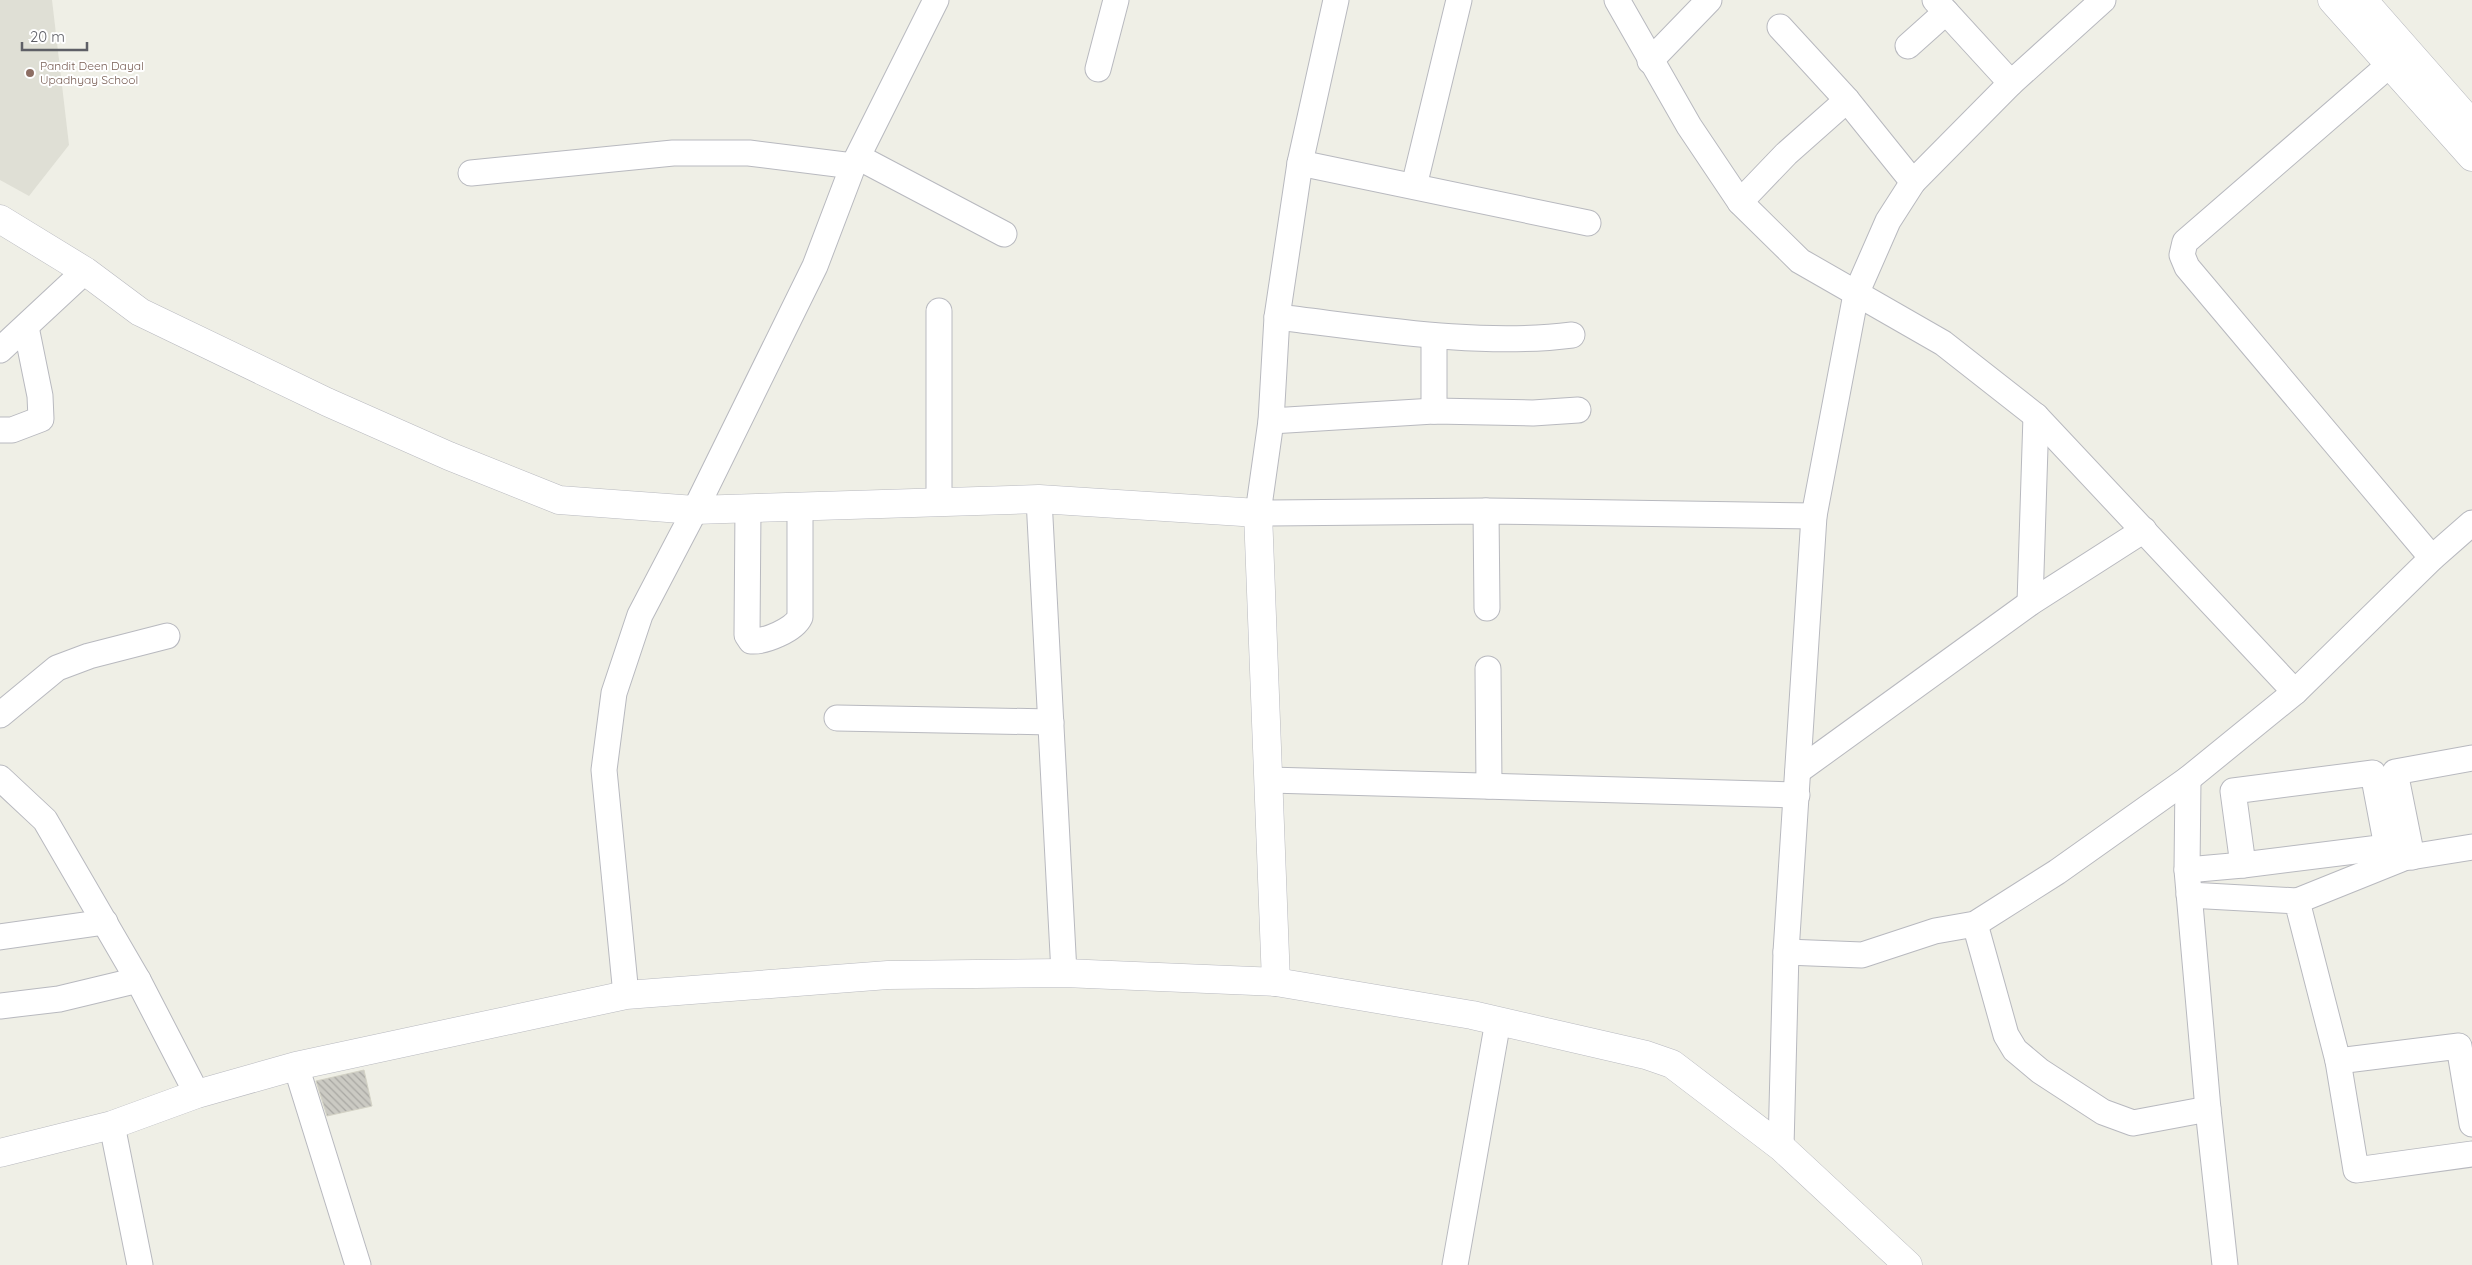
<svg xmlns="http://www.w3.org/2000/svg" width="2472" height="1265" font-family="Quicksand,sans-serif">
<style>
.education{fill:#dfdfd5}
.building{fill:url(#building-back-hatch);stroke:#d3d2c5}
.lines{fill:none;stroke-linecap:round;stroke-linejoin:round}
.minor-casing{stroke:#b8b9bf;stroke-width:27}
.tertiary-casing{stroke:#b8b9bf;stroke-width:29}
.minor{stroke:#fff;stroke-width:25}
.tertiary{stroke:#fff;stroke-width:28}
.education-dot{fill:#8d6e63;stroke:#fff;stroke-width:2}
.labels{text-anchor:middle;stroke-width:4;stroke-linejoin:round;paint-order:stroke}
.education-label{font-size:12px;fill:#785e54;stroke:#fff;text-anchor:start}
</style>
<defs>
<pattern id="building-back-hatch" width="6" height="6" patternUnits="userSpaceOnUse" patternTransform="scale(1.25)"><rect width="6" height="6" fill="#cbcac3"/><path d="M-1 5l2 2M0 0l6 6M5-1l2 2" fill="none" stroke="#a8a7a2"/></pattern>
</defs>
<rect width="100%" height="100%" fill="#efefe6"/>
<!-- education -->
<polygon class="education" points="0,0 52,0 69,145 29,196 0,180"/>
<!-- building -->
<polygon class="building" points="364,1070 372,1106 327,1116 316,1081"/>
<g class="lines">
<!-- minor casing -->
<g class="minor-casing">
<g id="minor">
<polyline points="1336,0 1300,163 1277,317 1271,421 1258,513 1486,511 1814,516"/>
<polyline points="1617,0 1689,126 1740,202 1800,261 1943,343 2036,416 2295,692"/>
<polyline points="1935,0 2011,83"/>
<polyline points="1780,27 1847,100 1913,182"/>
<polyline points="1908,46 1946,12"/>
<polyline points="1650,61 1709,0"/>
<polyline points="2388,66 2185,242 2182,255 2187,267 2432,558"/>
<polyline points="1098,69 1116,0"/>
<polyline points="858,157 1004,234"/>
<polyline points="1300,163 1588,223"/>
<polyline points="471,173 673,153 749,153 853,166"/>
<polyline points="1414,186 1459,0"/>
<polyline points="1740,202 1786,154 1847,100"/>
<path d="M1277 317C1371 328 1478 347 1572 335"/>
<polyline points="0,350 85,271"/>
<polyline points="1434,411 1434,336"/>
<polyline points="1271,421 1434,411 1533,413 1578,410"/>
<polyline points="0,430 12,430 41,419 40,396 26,327"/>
<polyline points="1039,499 1064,973"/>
<polyline points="939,501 939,311"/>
<path d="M748 508 747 635 751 641C765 642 794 630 800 617V506"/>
<polyline points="1486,511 1487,608"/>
<polyline points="2030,603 2036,416"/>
<polyline points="1488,669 1489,786"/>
<polyline points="0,715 57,668 89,656 167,636"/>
<polyline points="837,718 1051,722"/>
<polyline points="1798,771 2030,603 2144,530"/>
<polygon points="2373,773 2387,847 2243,865 2233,791"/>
<polyline points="0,778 45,820 138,980 197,1094"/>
<polyline points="2188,779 2187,870 2208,1109 2225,1265"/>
<polyline points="1269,780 1797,795"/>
<polyline points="2412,857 2395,772 2472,758"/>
<polyline points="2187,870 2243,865"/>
<polyline points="2189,895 2297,901 2338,1061 2356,1170 2472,1154"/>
<polyline points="2297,901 2404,858 2472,847"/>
<polyline points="1975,924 2006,1035 2015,1050 2040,1071 2103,1112 2133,1123 2208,1109"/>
<polyline points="0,937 105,922"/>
<polyline points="1786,952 1862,955 1935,931 1975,924 2057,872 2188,779 2295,692 2432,558 2472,523"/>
<polyline points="626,995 604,770 614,693 640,615 695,510 815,266 853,166 936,0"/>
<polyline points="0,1006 59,999 138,980"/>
<polyline points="2338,1061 2459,1046 2472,1124"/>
<polyline points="296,1066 358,1265"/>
<polyline points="112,1125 140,1265"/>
<polyline points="1781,1147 1786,952 1814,516 1856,294 1888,221 1913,182 2011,83 2103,0"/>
<polyline points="1455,1265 1498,1021"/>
</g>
</g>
<!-- tertiary casing -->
<g class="tertiary-casing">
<g id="tertiary">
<polyline points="2332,0 2472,157"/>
<polyline points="2363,0 2472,124"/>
<polyline points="0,219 85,271 140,312 327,402 449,456 559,500 695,510 1039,499 1258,513 1276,982"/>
<polyline points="0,1153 112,1125 197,1094 296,1066 626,995 888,975 1064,973 1276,982 1472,1015 1646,1055 1672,1064 1781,1147 1908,1265"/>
</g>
</g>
<!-- minor -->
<use href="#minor" class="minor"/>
<!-- tertiary -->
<use href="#tertiary" class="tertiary"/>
</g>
<!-- markers -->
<circle class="education-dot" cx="30" cy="73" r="5"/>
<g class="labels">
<!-- education labels -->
<g class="education-label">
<text x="40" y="70">Pandit Deen Dayal<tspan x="40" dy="14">Upadhyay School</tspan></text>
</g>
</g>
<!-- scale -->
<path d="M22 42v8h65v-8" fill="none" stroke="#5e5f66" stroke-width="2.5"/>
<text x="30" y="42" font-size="15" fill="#5e5f66" stroke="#ffffff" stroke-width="4" paint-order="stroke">20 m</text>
</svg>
